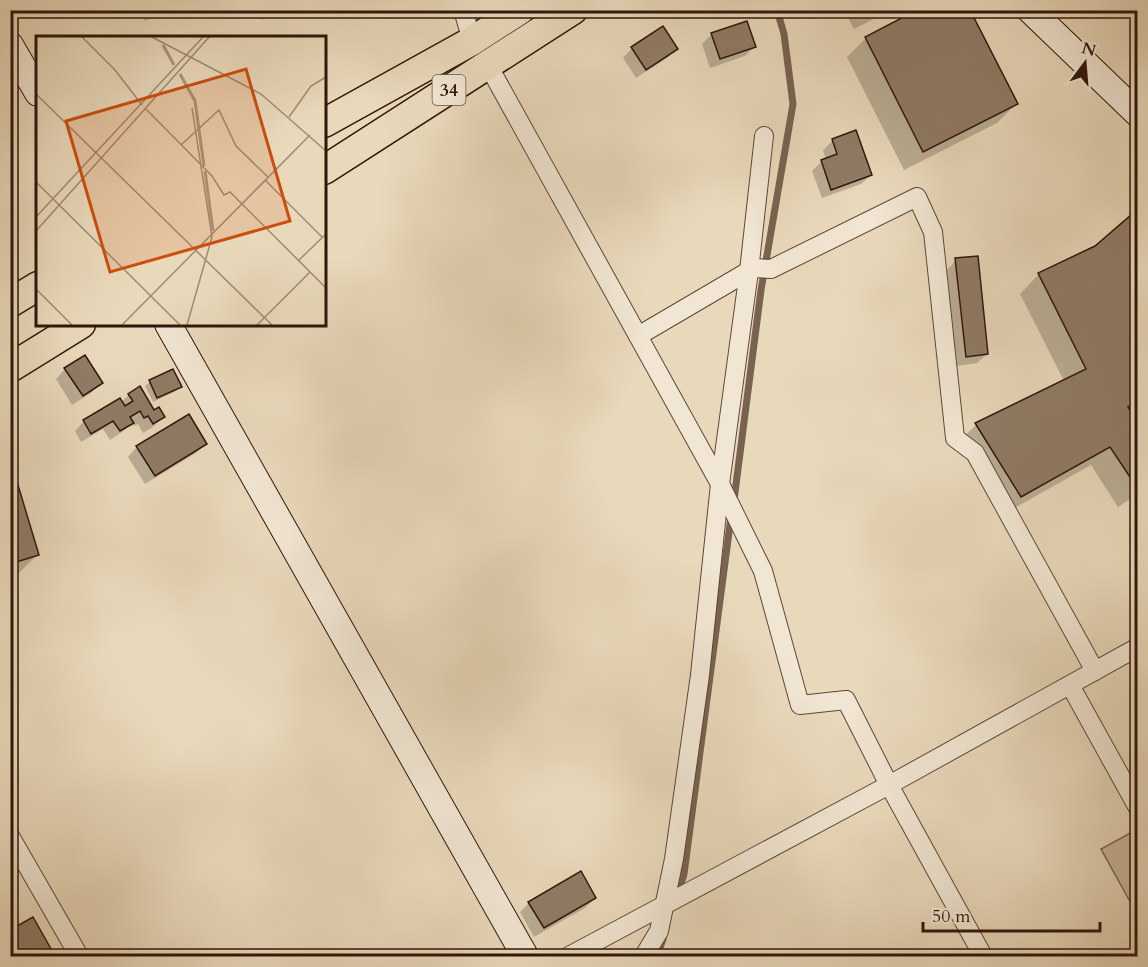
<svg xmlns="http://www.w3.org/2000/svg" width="1148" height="967" font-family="Cardo,serif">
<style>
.green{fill:#cab89d;stroke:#7d6654;stroke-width:1.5}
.shadow{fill:#0003}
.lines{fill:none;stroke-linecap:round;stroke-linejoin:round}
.stream{stroke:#796250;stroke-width:7}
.building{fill:#907b66;stroke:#30150a;stroke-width:1.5}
.street-casing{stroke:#5e4636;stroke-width:20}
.secondary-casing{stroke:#30150a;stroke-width:28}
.primary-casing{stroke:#30150a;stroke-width:31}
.street{stroke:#f1e6d3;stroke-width:18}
.secondary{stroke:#f1e6d3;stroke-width:26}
.primary{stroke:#e9d9bb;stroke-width:28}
.labels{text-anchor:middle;stroke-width:5;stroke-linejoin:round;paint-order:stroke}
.shield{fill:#f1e6d3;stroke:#6a5446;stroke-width:1.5}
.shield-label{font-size:18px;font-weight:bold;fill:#30150a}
.inset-river{fill:none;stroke:#aa967f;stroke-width:3}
.inset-road{fill:none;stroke:#9f8b74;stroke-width:1.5}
.view{fill:#cc4f0c;fill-opacity:0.15;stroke:#cc4f0c;stroke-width:3}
.inset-edge{fill:none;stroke:#30150a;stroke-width:3}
</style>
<rect width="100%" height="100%" fill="#e9d9bb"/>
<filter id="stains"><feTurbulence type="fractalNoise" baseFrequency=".00333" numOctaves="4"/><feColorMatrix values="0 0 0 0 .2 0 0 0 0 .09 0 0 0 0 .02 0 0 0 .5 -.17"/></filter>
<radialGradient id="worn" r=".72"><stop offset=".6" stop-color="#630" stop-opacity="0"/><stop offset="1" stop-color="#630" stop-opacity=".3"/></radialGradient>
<!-- green -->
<polygon class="green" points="1136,830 1138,832 1138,904 1133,907 1101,849"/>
<!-- shadow -->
<g class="shadow">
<polygon points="139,10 164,10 145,21"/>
<polygon points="255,10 275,10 262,20"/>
<polygon points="844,10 891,10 854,29"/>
<polygon points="712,34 754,47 745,56 710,68 702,44"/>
<polygon points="866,38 1016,104 997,123 904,170 847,57"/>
<polygon points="632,48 676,49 667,58 636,78 623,58"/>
<polygon points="855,132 871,175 861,184 822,198 812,171 821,162 826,160 823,150 832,141"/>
<polygon points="1138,211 1138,408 1130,414 1138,426 1138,494 1118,507 1091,465 1002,515 957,443 976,425 1064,381 1020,294 1039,274 1096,247"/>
<polygon points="956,260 987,354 977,363 957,366 947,270"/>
<polygon points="65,369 101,383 91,393 72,405 56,379"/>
<polygon points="150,382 180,387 176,391 153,402 145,386"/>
<polygon points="129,395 153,412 163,417 153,427 143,433 138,424 134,426 132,423 122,432 110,440 103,429 81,442 75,431 84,421 121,402"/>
<polygon points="205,443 196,453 145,484 128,457 137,447"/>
<polygon points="10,467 37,555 18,574 10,576"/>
<polygon points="595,898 585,908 534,937 520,912 529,903"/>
<polygon points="32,919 53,956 10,956 10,931"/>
</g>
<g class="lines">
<!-- stream -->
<g class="stream">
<polyline points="734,500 761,290 793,104 784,34 777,10"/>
<polyline points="678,894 684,874 731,517"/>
<polyline points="657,956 663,939"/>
</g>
</g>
<!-- building -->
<g class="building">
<polygon points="866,10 879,10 868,16"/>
<polygon points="917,10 970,10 1018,104 923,152 865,37"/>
<polygon points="747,21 756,47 720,59 711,33"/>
<polygon points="663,26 678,49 646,70 631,47"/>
<polygon points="856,130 872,175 831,190 821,160 837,154 832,139"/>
<polygon points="1138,209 1138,402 1128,407 1138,423 1138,489 1110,447 1021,497 975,423 1086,369 1038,273 1095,246"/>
<polygon points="978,256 988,354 966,357 955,258"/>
<polygon points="85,355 103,383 83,396 64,368"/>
<polygon points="173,369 182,387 157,398 149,380"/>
<polygon points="140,386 154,410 159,407 165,417 153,424 148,416 144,418 140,411 130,417 134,423 120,431 113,421 91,434 83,420 120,398 125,406 133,401 128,394"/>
<polygon points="189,414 207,444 155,476 136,446"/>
<polygon points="10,465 12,465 39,555 10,564"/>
<polygon points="581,871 596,898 544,928 528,902"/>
<polygon points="33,917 55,956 10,956 10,930"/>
</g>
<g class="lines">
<!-- street casing -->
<g class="street-casing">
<g id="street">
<polyline points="463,10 472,41"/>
<polyline points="488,65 720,484 763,571 800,705 846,700 889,785 983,956"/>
<polyline points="638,336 754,268 771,269 917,197 933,232 955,438 975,453 1095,671"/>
<polyline points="1070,685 1138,808"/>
<polyline points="10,836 79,956"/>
<polyline points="569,956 889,785 1138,647"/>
<polyline points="644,956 659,931 674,859 700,675 720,484 749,271 764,136"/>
</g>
</g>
<!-- secondary casing -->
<g class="secondary-casing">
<g id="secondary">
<polyline points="1030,10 1138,114"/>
<polyline points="10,45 38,93"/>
<polyline points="168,324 525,956"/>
</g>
</g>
<!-- primary casing -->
<g class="primary-casing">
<g id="primary">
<polyline points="324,123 472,41 520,10"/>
<polyline points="324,170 573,10"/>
<polyline points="10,303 38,286"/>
<polyline points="10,368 81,324"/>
</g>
</g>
<!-- street -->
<use href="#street" class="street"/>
<!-- secondary -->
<use href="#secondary" class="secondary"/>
<!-- primary -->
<use href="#primary" class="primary"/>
</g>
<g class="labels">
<!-- shield labels -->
<rect class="shield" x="432.5" y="75" width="33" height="30" rx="4.5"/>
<g class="shield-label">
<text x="449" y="96">34</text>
</g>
</g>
<!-- overview -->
<g transform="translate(36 36)">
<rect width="290" height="290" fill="#e9d9bb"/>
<path class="inset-river" d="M127 9 138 29M144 38 159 65 168 130M169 135 177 195"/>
<path class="inset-road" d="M45 0 79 34 106 69M114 0 225 58 290 115M0 58 236 289M110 73 176 140 188 159 194 156 290 252M253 81 275 50 290 41M145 109 183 74 200 110 232 141M229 144 286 201M0 146 144 289M0 181 168 0M0 195 174 0M262 225 290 198M0 253 36 289M86 289 274 99M151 289 176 201 156 72M221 289 274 236"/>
<path class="view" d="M210 33 254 185 74 236 30 85Z"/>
<rect width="290" height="290" class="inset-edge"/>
</g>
<!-- margin -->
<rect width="1148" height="967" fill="none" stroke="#e9d9bb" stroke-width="36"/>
<rect x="12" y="12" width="1124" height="943" fill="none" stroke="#30150a" stroke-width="3"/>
<rect x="18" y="18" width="1112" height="931" fill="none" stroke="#30150a" stroke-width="1.5"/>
<!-- north arrow -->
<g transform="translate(1085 63) rotate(16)" stroke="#f1e6d3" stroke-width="4.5" paint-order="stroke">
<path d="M0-4.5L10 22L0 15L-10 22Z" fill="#30150a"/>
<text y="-9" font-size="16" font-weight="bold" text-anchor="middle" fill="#30150a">N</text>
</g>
<!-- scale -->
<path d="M923 922v9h177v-9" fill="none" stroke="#30150a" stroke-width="3"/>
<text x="932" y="922" font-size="18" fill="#30150a" stroke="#f1e6d3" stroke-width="4.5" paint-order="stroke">50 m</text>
<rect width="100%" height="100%" filter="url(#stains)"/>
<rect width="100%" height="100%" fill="url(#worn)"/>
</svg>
